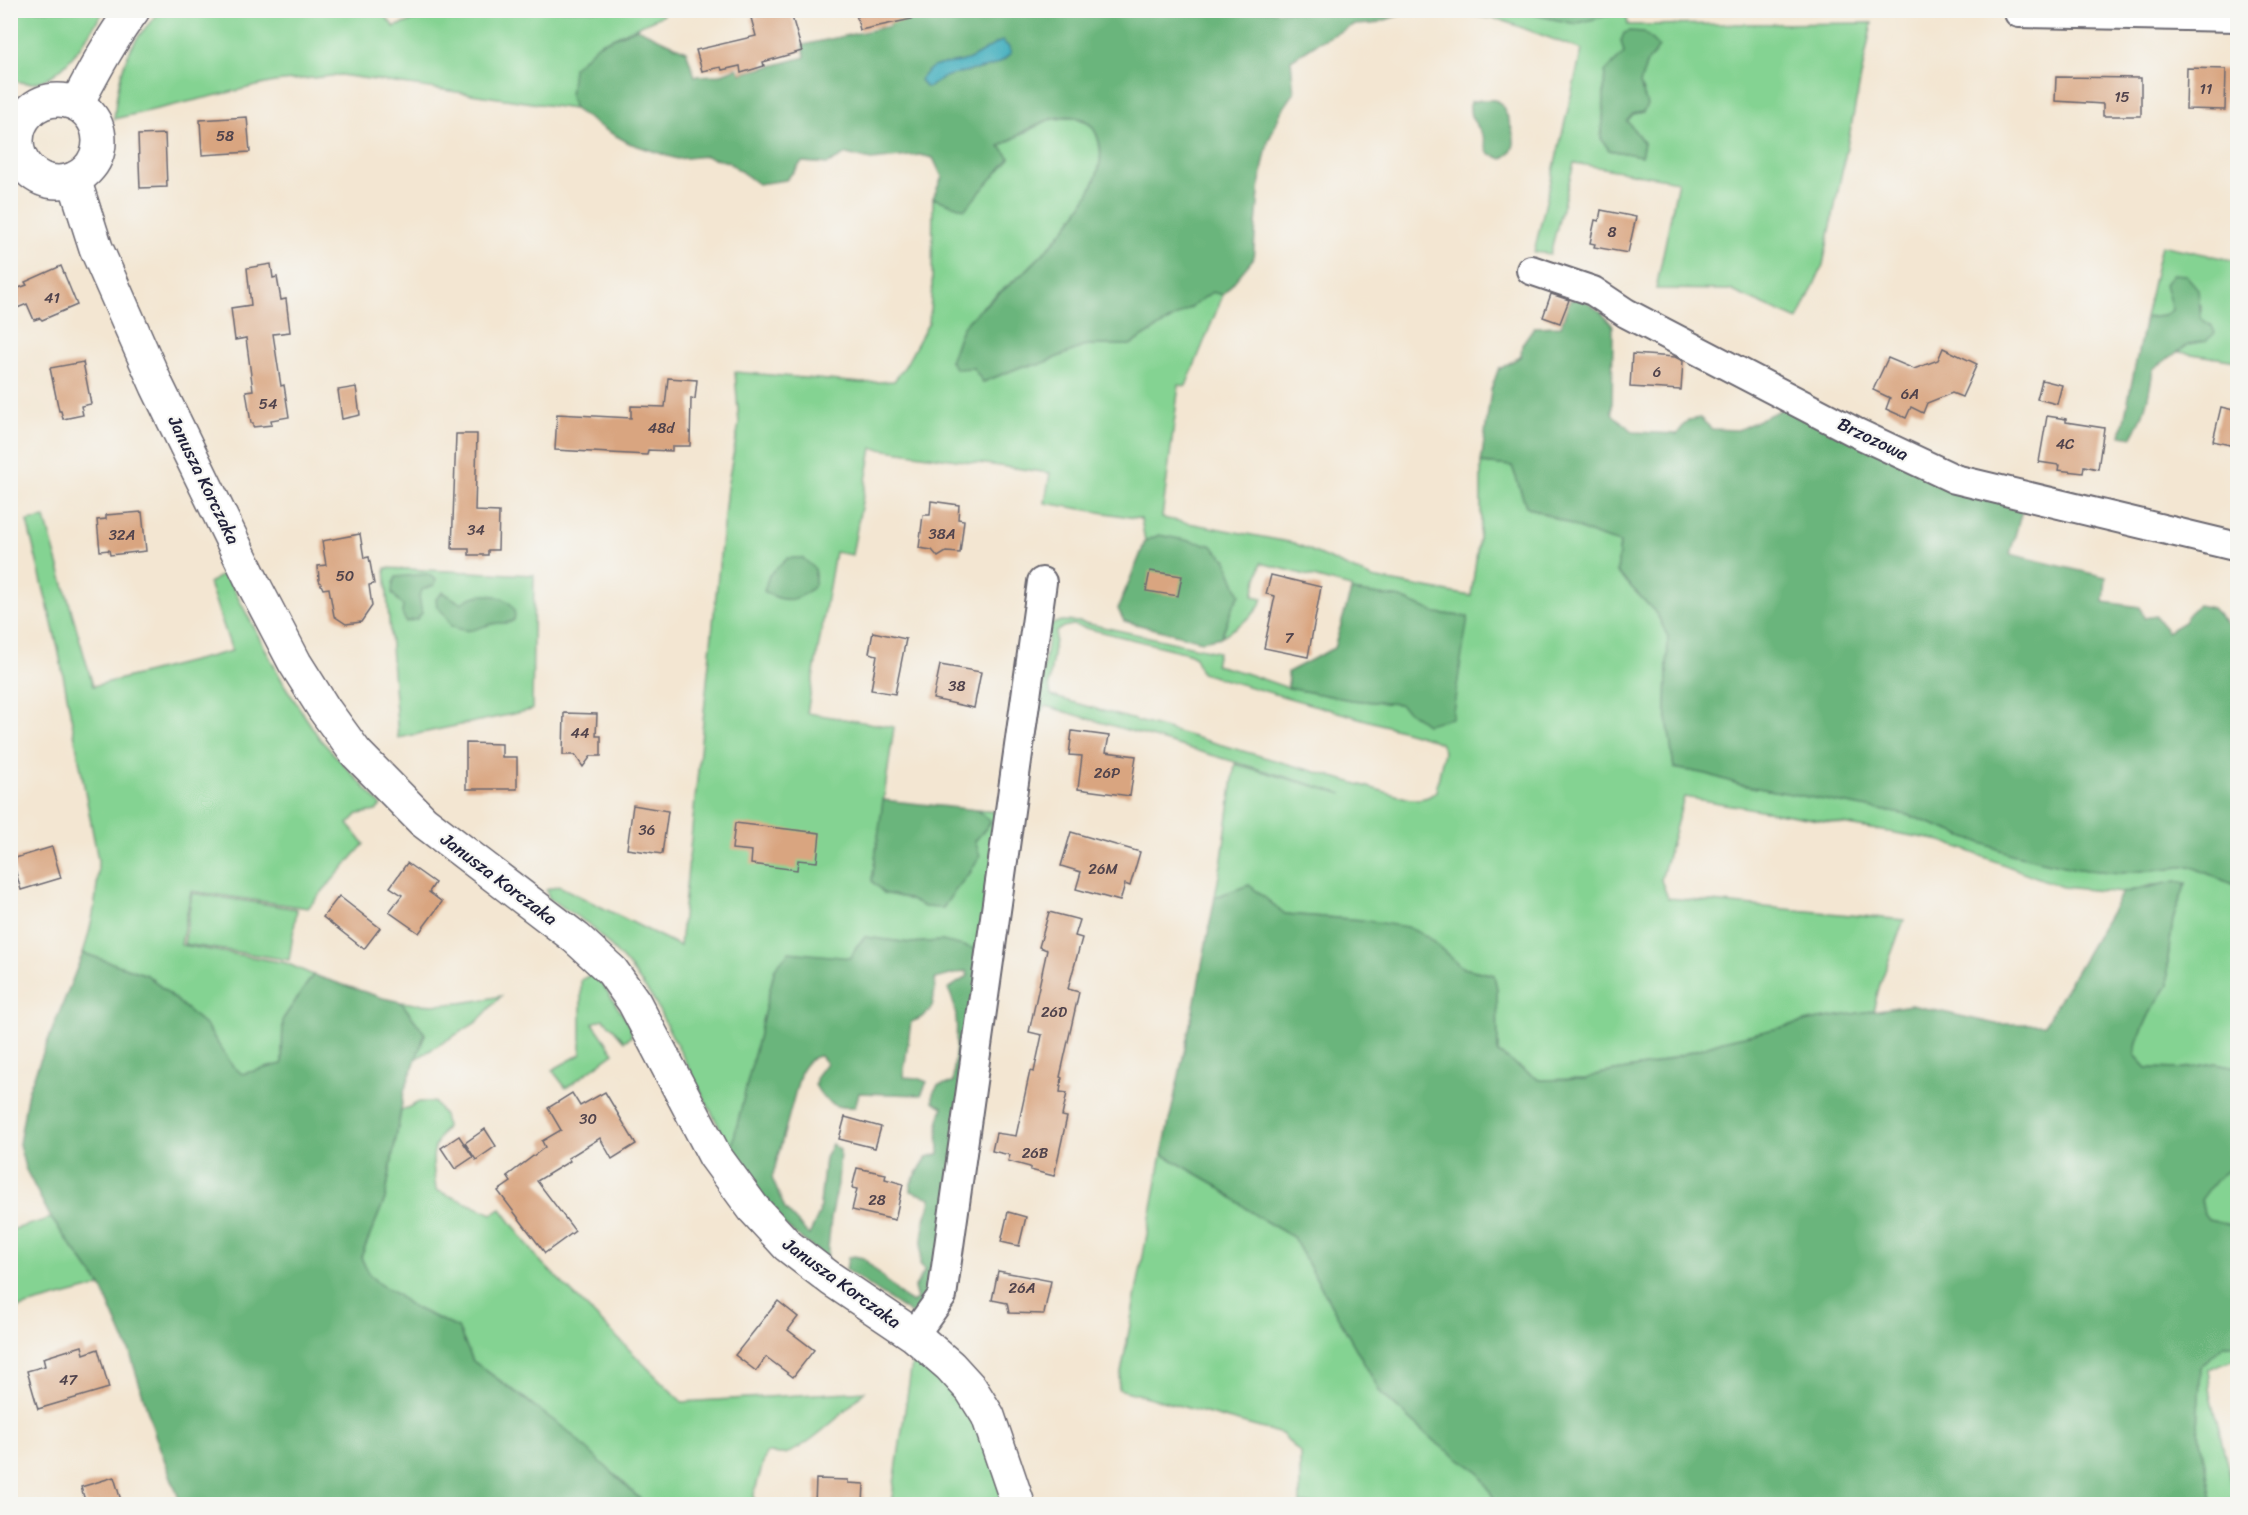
<svg xmlns="http://www.w3.org/2000/svg" width="2248" height="1515" font-family="Sriracha,sans-serif">
<style>
.green{fill:#84d392;stroke:#537a66;stroke-width:1.5;fill-rule:evenodd}
.forest{fill:#6bb57c;stroke:#466c5c;stroke-width:1.5}
.water{fill:#40aebd;stroke:#31687c;stroke-width:1.5}
.building{fill:#d9a580}
.lines{fill:none;stroke-linecap:round;stroke-linejoin:round}
.minor-casing{stroke:#6b6770;stroke-width:32}
.tertiary-casing{stroke:#6b6770;stroke-width:36}
.minor{stroke:#fff;stroke-width:28}
.tertiary{stroke:#fff;stroke-width:33}
.labels{text-anchor:middle;stroke-width:4.5;stroke-linejoin:round;paint-order:stroke}
.number-label{font-size:15px;fill:#50434c}
.street-label{font-size:18px;fill:#22223b;stroke:#f6f6f2}
</style>
<rect width="100%" height="100%" fill="#f6f6f2"/>
<filter id="ink" filterUnits="userSpaceOnUse"><feTurbulence type="fractalNoise" baseFrequency=".0167" numOctaves="2"/><feDisplacementMap in="SourceGraphic" scale="12" xChannelSelector="R" yChannelSelector="G"/><feConvolveMatrix kernelMatrix="1 2 1 2 8 2 1 2 1" color-interpolation-filters="sRGB"/></filter>
<filter id="wash" filterUnits="userSpaceOnUse"><feTurbulence type="fractalNoise" baseFrequency=".008" numOctaves="4" result="noise"/><feDisplacementMap in="SourceGraphic" scale="24" xChannelSelector="R" yChannelSelector="G"/><feGaussianBlur stdDeviation="1.35" result="paint"/><feColorMatrix in="noise" values="0 0 0 0 0 0 0 0 0 0 0 0 0 0 0 0 0 1.4 0 .05"/><feComposite in="paint" operator="in"/></filter>
<g filter="url(#wash)">
<rect width="100%" height="100%" fill="#f3e6d2"/>
<!-- green -->
<g class="green">
<path d="M432 10H662L663 15 599 44 570 96 574 109 341 75 274 82 114 119C116 94 122 62 136 40 143 30 152 20 161 11H381L394 27 426 16Z"/>
<path d="M1412 10 1523 11C1554 22 1594 15 1626 11L1628 25 1872 23 1823 265 1798 320 1730 290 1656 289 1678 181 1574 163 1550 254 1534 252 1582 50 1501 20 1444 11ZM1621 41 1655 53 1646 64 1640 84 1645 98 1643 112 1633 114 1627 121 1644 143 1641 156 1609 150 1601 138C1605 116 1603 94 1605 72L1625 53Z"/>
<path d="M10 11 11 10 104 11C87 35 69 73 38 82 30 85 19 82 11 80Z"/>
<path d="M1073 117C1091 122 1097 128 1100 148 1107 186 1052 247 1025 271 1005 289 980 305 964 327 958 334 955 351 950 361L973 368 983 382 1023 366 1038 365 1087 345H1130L1190 308 1212 292 1223 295 1186 386 1179 385 1162 518 1294 543 1372 578 1471 596 1481 522V463L1512 466 1526 506 1597 536 1620 543 1617 572 1657 614 1668 637 1666 710 1674 768 1707 774 1741 785 1908 815 2011 854 2078 869 2121 873 2190 866 2237 886V1072L2235 1067 2216 1063 2179 1069 2147 1068 2135 1055 2137 1042 2150 1013 2168 985V958L2173 919 2186 883 2152 885 2122 893 2062 887 1942 841 1684 797 1661 880 1668 898 1904 920 1880 984 1873 1011 1813 1020 1723 1041 1651 1065 1598 1074 1586 1079 1539 1080 1498 1053 1497 989 1494 975 1463 968 1426 936 1363 920 1285 914 1249 885 1215 897 1222 859 1235 764 1343 794 1046 706 1036 717 1050 625 1061 621 1080 622 1218 652 1215 665 1242 672 1288 688 1351 700 1399 704 1426 724 1442 719 1468 617 1436 613 1401 598 1351 591V587L1261 563 1253 596 1263 598C1259 615 1234 628 1221 637L1233 606 1239 595 1233 580 1159 535 1145 541 1141 519 1045 503 1050 473 872 448 852 555 835 552 807 713 894 727 872 880 884 893 906 898 925 907 943 908 954 890 972 871 975 841 991 822 977 810 1007 813 988 959 942 941 910 943 865 937 856 947 851 958 775 968 731 1150 653 999 629 966 591 926 549 898 546 890 559 886 680 946 727 487 739 424 735 372 862 383 894 381 905 366 929 322 932 286 933 198 965 209 1010 158 1000 146 1048 120ZM1073 625 1188 653 1195 657 1201 673 1429 738 1440 743 1444 751 1436 791C1429 799 1420 799 1410 799L1051 696 1049 685 1056 632 1063 627Z"/>
<polygon points="2161,245 2237,261 2237,361 2179,352 2189,344 2206,341 2212,326 2201,319 2201,305 2172,310 2164,316 2145,318"/>
<path d="M45 518 93 686 232 651 209 583 225 573 285 686 320 739 381 805 376 811 358 814 348 824 364 844 308 908 191 891 181 945 286 963 313 975 283 1019 282 1064 242 1074 232 1065 207 1027 147 975 83 953C93 923 98 892 98 860L58 648 27 521Z"/>
<polygon points="385,568 534,575 532,710 398,738"/>
<polygon points="192,893 297,909 289,960 184,944"/>
<polygon points="590,975 601,982 631,1027 631,1037 624,1041 611,1026 603,1019 593,1023 614,1053 566,1088 552,1070 581,1054 581,980"/>
<path d="M501 996 477 1022 416 1059 425 1034 401 1002C434 1008 468 1003 501 996Z"/>
<path d="M419 1102H434L444 1115 446 1127C428 1152 433 1161 436 1190L492 1214 501 1209 539 1260 682 1402 865 1391C851 1406 804 1451 784 1454 778 1454 771 1453 766 1453L754 1494V1504H645L621 1480 526 1399 473 1361 458 1328 411 1306 396 1294 379 1285 368 1273 361 1257 385 1199 401 1111Z"/>
<polygon points="1162,1154 1213,1183 1258,1217 1293,1237 1381,1393 1435,1442 1479,1472 1497,1504 1300,1504 1300,1453 1282,1434 1118,1389"/>
<polygon points="2230,1168 2237,1168 2238,1222 2235,1226 2208,1220 2204,1215 2201,1199 2218,1177"/>
<polygon points="51,1218 101,1286 11,1310 11,1230"/>
<polygon points="2224,1345 2237,1345 2237,1358 2208,1369 2211,1395 2232,1485 2237,1485 2237,1495 2228,1499 2229,1504 2213,1504 2197,1425 2201,1366"/>
<polygon points="921,1354 955,1392 978,1431 1009,1504 891,1504 912,1363"/>
</g>
<!-- forest -->
<g class="forest">
<path d="M890 11H1412L1373 24 1353 25 1317 43 1291 60 1294 93 1281 112 1268 142 1260 181 1253 259 1223 295 1212 292 1190 308 1130 345H1087L1038 365 1023 366 983 382 973 368 956 369 950 361C954 353 959 333 963 327 982 305 1006 289 1028 269 1055 243 1107 186 1100 146 1098 136 1094 125 1084 120 1056 107 1024 133 1000 146L1010 158 965 209 933 198 942 177 933 158 920 155 871 160 846 154 828 164 802 162 786 180 758 184 728 162 705 156 677 159 629 143 604 129 574 109 570 96 573 68 599 44 637 28 686 51 695 76 719 75 737 68 741 74 805 57 803 45 890 26 887 12Z"/>
<polygon points="1523,11 1625,11 1575,24 1539,16"/>
<path d="M1630 31 1644 32 1659 47 1646 64 1640 84 1647 105 1643 112 1633 114 1627 121 1644 143 1641 156 1609 150 1601 138C1605 115 1603 94 1605 72L1624 53 1621 41 1624 33Z"/>
<path d="M1482 100C1487 100 1493 99 1497 101 1505 104 1515 136 1514 144 1513 152 1508 155 1502 159L1488 153C1486 147 1485 140 1482 134 1475 119 1469 123 1470 102Z"/>
<path d="M2173 274 2186 275 2198 289 2201 319 2212 326 2215 333 2206 341 2189 344 2153 369C2150 393 2145 416 2132 437L2121 435 2145 318 2164 316 2172 310 2165 284Z"/>
<polygon points="1581,298 1601,312 1613,326 1612,414 1634,432 1677,434 1688,420 1700,418 1712,429 1738,430 1788,406 2023,507 2010,554 2106,577 2104,602 2140,607 2144,618 2156,616 2167,632 2184,622 2189,613 2198,605 2212,608 2237,635 2237,886 2190,866 2121,873 2078,869 2011,854 1908,815 1741,785 1707,774 1674,768 1666,710 1668,637 1657,614 1617,572 1620,543 1597,536 1526,506 1512,466 1481,463 1491,390 1498,370 1521,356 1522,344 1534,327 1561,326 1570,300"/>
<path d="M1159 535 1211 545 1226 560 1240 595 1233 606 1221 637 1202 641 1124 621 1118 609C1126 586 1138 564 1145 541Z"/>
<path d="M788 558H803L815 569V585C799 602 784 604 764 591L769 575Z"/>
<polygon points="427,574 436,579 435,585 423,589 419,596 422,613 417,619 406,622 402,613 403,606 392,593 393,583 396,577"/>
<polygon points="1351,591 1401,598 1436,613 1468,617 1452,718 1426,724 1399,704 1351,700 1288,688 1288,672 1334,648"/>
<path d="M443 592 460 603C466 601 468 598 473 597 490 591 520 599 514 620 507 624 506 623 499 623 479 624 475 637 451 626L445 615 437 607 436 599Z"/>
<path d="M883 800 977 810 991 822 975 841 980 856C970 876 954 889 943 908L925 907 906 898 884 893 872 881Z"/>
<path d="M2176 881 2186 883 2173 919 2168 958V985L2150 1013 2137 1042 2135 1055 2147 1068 2179 1069 2216 1063 2235 1067 2237 1072V1168C2220 1169 2211 1187 2201 1200L2204 1215 2208 1220 2235 1226 2238 1223 2237 1345H2224L2201 1367 2197 1425 2213 1504H1497L1479 1472 1435 1442 1381 1393 1293 1237 1258 1217 1213 1183 1162 1154 1194 1006 1215 897 1249 885 1285 914 1362 920 1407 927 1426 936 1463 968 1494 975 1497 989 1498 1053 1539 1080 1586 1079 1598 1074 1651 1065 1723 1041 1813 1020 1911 1005 1996 1024H2045L2122 893Z"/>
<path d="M865 937 910 943 942 941 981 950 940 1272 916 1317 846 1270 848 1258 854 1256 863 1258 904 1298 912 1303 917 1299 914 1288 925 1270 920 1264C921 1249 922 1231 926 1216 928 1209 931 1206 931 1198L911 1191V1183L927 1157 939 1154 938 1124 943 1107 933 1102V1093L938 1085 953 1083C954 1054 963 1016 948 989L968 976 966 971 935 979C934 1001 936 1014 911 1022L903 1077 917 1078 927 1082 921 1095 859 1093 855 1107C835 1109 825 1103 815 1085L817 1075 826 1063 820 1056C811 1057 806 1063 801 1071L772 1178 785 1209 809 1235 819 1214 825 1158 832 1144 840 1150 838 1184 831 1218 827 1259 779 1221 731 1150 775 968 789 952 851 958 856 947Z"/>
<polygon points="83,953 147,975 207,1027 232,1065 242,1074 282,1064 283,1019 313,975 383,998 401,1002 425,1034 404,1092 385,1199 361,1257 368,1273 379,1284 396,1294 411,1306 458,1328 473,1361 568,1431 645,1504 181,1504 155,1435 130,1353 101,1286 51,1218 25,1168 19,1144 28,1091"/>
</g>
<!-- water -->
<path class="water" d="M1002 41 1009 47 1011 53C990 78 952 64 930 87H925L920 80C934 58 948 67 967 60 980 55 989 46 1002 41Z"/>
<g id="blocks">
<!-- building -->
<g class="building">
<polygon points="782,10 790,10 802,51 763,62 764,66 741,73 740,66 722,70 721,67 702,71 696,50 756,36 751,18"/>
<polygon points="855,10 912,10 912,19 860,30"/>
<polygon points="2187,68 2226,69 2225,110 2186,109"/>
<polygon points="2056,77 2141,78 2141,116 2103,116 2103,104 2055,101"/>
<polygon points="247,117 250,152 202,155 200,120"/>
<polygon points="165,134 167,187 140,188 138,135"/>
<polygon points="1601,210 1636,217 1628,253 1594,247 1595,244 1590,243 1595,220 1599,221"/>
<polygon points="271,264 273,278 277,277 281,300 286,299 290,332 273,334 281,386 284,385 289,417 271,420 272,425 253,427 253,423 251,423 246,391 253,390 246,338 235,340 231,308 251,305 247,268"/>
<polygon points="61,266 77,305 42,320 40,318 34,320 27,304 10,311 10,291 27,285 25,282"/>
<polygon points="1551,294 1569,300 1560,323 1543,317"/>
<polygon points="1943,348 1977,364 1962,397 1952,393 1927,403 1923,413 1911,407 1906,418 1886,409 1890,398 1873,390 1888,358 1914,369 1938,360"/>
<polygon points="1632,354 1675,357 1683,361 1681,390 1630,387"/>
<polygon points="83,362 91,404 81,406 83,415 63,419 61,411 59,411 50,368"/>
<polygon points="668,378 697,380 695,399 691,398 690,446 672,446 672,451 648,450 647,455 555,450 557,414 631,418 631,406 665,407"/>
<polygon points="2042,380 2062,385 2057,404 2037,399"/>
<polygon points="356,387 360,415 342,419 338,390"/>
<polygon points="2221,407 2238,411 2238,447 2213,441"/>
<polygon points="2047,416 2066,419 2066,422 2104,428 2098,469 2084,466 2083,473 2058,470 2059,465 2039,462"/>
<polygon points="456,434 477,434 475,511 499,512 498,550 488,550 488,555 469,555 469,549 452,549"/>
<polygon points="931,501 959,505 958,519 964,520 960,553 946,552 938,557 932,550 919,548 923,515 930,515"/>
<polygon points="142,512 146,551 110,555 109,550 100,551 97,520 106,519 106,515"/>
<polygon points="360,534 364,558 369,557 374,584 369,585 372,606 361,622 346,624 334,616 329,588 323,589 319,580 318,566 326,565 322,541"/>
<polygon points="1150,571 1182,576 1178,596 1146,591"/>
<polygon points="1271,575 1321,587 1308,657 1264,648 1275,596 1266,594"/>
<polygon points="873,632 906,639 895,694 871,690 877,655 869,653"/>
<polygon points="940,665 981,672 974,708 933,699"/>
<polygon points="564,713 597,714 596,736 601,736 601,756 591,756 583,767 575,755 563,755"/>
<polygon points="1072,731 1109,736 1106,752 1136,756 1130,796 1078,789 1082,756 1069,755"/>
<polygon points="466,743 502,744 502,757 517,757 517,789 466,789"/>
<polygon points="633,805 668,811 662,854 627,849"/>
<polygon points="735,823 820,833 817,862 798,860 797,870 751,864 752,851 732,849"/>
<polygon points="1071,832 1140,852 1130,886 1125,884 1120,901 1076,889 1081,872 1061,866"/>
<polygon points="52,847 61,878 21,890 12,859"/>
<polygon points="407,863 435,883 429,892 442,902 419,933 389,912 402,895 390,887"/>
<polygon points="339,896 380,928 364,949 323,917"/>
<polygon points="1049,912 1080,920 1075,936 1082,938 1068,989 1079,992 1060,1077 1062,1078 1060,1092 1067,1093 1062,1116 1067,1117 1054,1176 1030,1170 1030,1167 1008,1161 1010,1155 992,1151 996,1133 1016,1136 1030,1071 1034,1072 1042,1035 1029,1032 1047,950 1039,947"/>
<polygon points="605,1092 636,1144 612,1159 600,1138 568,1158 570,1161 537,1181 575,1231 545,1253 498,1191 511,1182 507,1176 545,1147 542,1141 561,1130 548,1108 572,1093 580,1106"/>
<polygon points="845,1117 881,1127 875,1148 839,1139"/>
<polygon points="485,1129 496,1146 476,1160 465,1143"/>
<polygon points="459,1136 473,1157 455,1169 441,1148"/>
<polygon points="857,1168 886,1174 885,1179 903,1184 895,1220 852,1210 857,1189 852,1188"/>
<polygon points="1008,1212 1026,1217 1019,1246 1001,1242"/>
<polygon points="998,1271 1051,1281 1044,1314 1009,1313 1007,1303 992,1300"/>
<polygon points="778,1301 798,1317 788,1330 814,1350 793,1377 766,1357 756,1371 735,1355"/>
<polygon points="82,1346 84,1354 98,1349 109,1388 38,1409 27,1371 45,1366 43,1358"/>
<polygon points="114,1477 122,1504 86,1504 81,1487"/>
<polygon points="816,1479 848,1480 848,1483 864,1484 863,1504 815,1504"/>
</g>
</g>
</g>
<g filter="url(#ink)">
<use href="#blocks" fill-opacity="0" stroke="#6b6770" stroke-width="1.5"/>
<g class="lines">
<!-- minor casing -->
<g class="minor-casing">
<g id="minor">
<polyline points="2019,13 2238,17"/>
<polyline points="10,112 22,118"/>
<polyline points="1531,270 1593,291 1626,313 1855,432 1955,479 2238,547"/>
<polyline points="914,1335 942,1296 1042,582"/>
</g>
</g>
<!-- tertiary casing -->
<g class="tertiary-casing">
<g id="tertiary">
<circle cx="58" cy="141" r="41"/>
<path d="M77 103C94 71 111 39 133 10"/>
<polyline points="74,179 96,248 157,386 254,585 295,663 324,709 356,753 423,821 576,938 612,971 634,1002 715,1156 753,1208 788,1246 831,1279 914,1335 950,1366 971,1389 988,1416 1018,1504"/>
</g>
</g>
<!-- minor -->
<use href="#minor" class="minor"/>
<!-- tertiary -->
<use href="#tertiary" class="tertiary"/>
</g>
</g>
<g class="labels">
<!-- number labels -->
<g class="number-label">
<text x="2206" y="94">11</text>
<text x="2122" y="102">15</text>
<text x="225" y="141">58</text>
<text x="1612" y="237">8</text>
<text x="52" y="303">41</text>
<text x="1657" y="377">6</text>
<text x="1910" y="399">6A</text>
<text x="268" y="409">54</text>
<text x="661" y="433">48d</text>
<text x="2065" y="449">4C</text>
<text x="476" y="535">34</text>
<text x="942" y="539">38A</text>
<text x="122" y="540">32A</text>
<text x="345" y="581">50</text>
<text x="1289" y="643">7</text>
<text x="957" y="691">38</text>
<text x="580" y="738">44</text>
<text x="1107" y="778">26P</text>
<text x="647" y="835">36</text>
<text x="1103" y="874">26M</text>
<text x="1054" y="1017">26D</text>
<text x="588" y="1124">30</text>
<text x="1035" y="1158">26B</text>
<text x="877" y="1205">28</text>
<text x="1022" y="1293">26A</text>
<text x="68" y="1385">47</text>
</g>
<!-- street labels -->
<g class="street-label">
<text transform="translate(1873 439) rotate(26)" y="6">Brzozowa</text>
<text transform="translate(204 480) rotate(64)" y="6">Janusza Korczaka</text>
<text transform="translate(499 879) rotate(37)" y="6">Janusza Korczaka</text>
<text transform="translate(842 1283) rotate(36)" y="6">Janusza Korczaka</text>
</g>
</g>
<!-- margin -->
<rect width="2248" height="1515" fill="none" stroke="#f6f6f2" stroke-width="36"/>
</svg>
